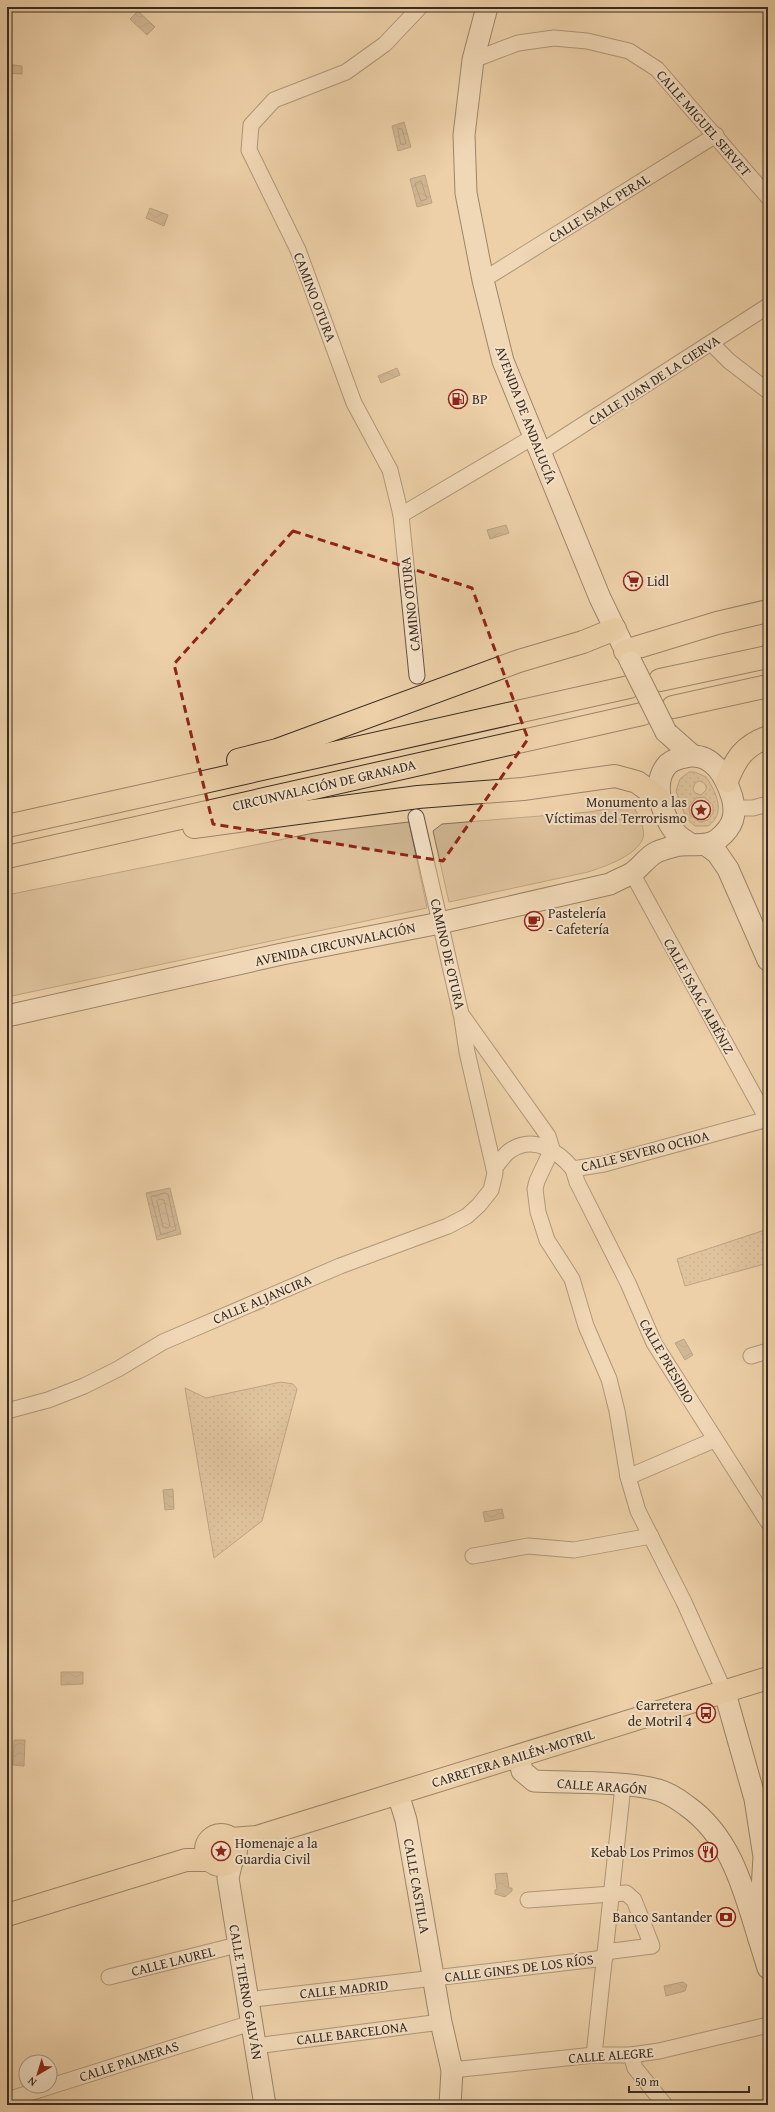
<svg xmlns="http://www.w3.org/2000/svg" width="775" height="2112" font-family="'Gentium Book Plus',serif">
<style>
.grass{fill:url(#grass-dots);stroke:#837059;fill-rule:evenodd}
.park{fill:#ceb491;stroke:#837059}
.water{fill:url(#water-waves);stroke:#7f6c56}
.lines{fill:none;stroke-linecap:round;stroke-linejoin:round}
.shore{stroke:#74624e;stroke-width:1}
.street-casing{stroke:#655443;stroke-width:17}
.secondary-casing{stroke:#382b21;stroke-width:23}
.primary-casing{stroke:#382b21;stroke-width:24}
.highway-casing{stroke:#382b21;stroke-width:24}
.street{stroke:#f3e0c6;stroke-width:15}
.secondary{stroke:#f3e0c6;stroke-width:21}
.primary{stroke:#edd0a8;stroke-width:22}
.highway{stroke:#edd0a8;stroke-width:22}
.secondary-bridge-casing{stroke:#382b21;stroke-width:23;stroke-linecap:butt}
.secondary-bridge{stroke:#f3e0c6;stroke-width:21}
.marked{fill:none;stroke:#8f2418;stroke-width:3;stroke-dasharray:8 5;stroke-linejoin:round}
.labels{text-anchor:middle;stroke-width:4;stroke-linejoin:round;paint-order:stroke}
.street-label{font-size:14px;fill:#382b21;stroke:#f3e0c6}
.poi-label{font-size:14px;fill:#382b21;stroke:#f3e0c6;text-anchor:start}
</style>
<defs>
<pattern id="grass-dots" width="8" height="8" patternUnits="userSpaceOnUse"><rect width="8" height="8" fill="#ceb491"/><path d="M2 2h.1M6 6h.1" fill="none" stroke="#a89376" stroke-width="1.8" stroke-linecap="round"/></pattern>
<pattern id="water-waves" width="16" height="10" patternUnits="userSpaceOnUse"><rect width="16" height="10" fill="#af987a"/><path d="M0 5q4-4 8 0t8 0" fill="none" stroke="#8f7c64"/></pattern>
</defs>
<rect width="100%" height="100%" fill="#edd0a8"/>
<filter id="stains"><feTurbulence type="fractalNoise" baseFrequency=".005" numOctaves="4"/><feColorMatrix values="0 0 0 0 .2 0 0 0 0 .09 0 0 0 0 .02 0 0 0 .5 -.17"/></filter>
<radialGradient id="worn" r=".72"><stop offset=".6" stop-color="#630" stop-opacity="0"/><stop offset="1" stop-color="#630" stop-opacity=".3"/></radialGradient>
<!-- grass -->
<g class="grass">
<path d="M689 772H695L706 777C717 793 726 814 708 826H695L686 818 676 791 680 779ZM699 781C704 782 707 785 706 790L701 795 695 793 693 789 695 783ZM704 797 713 805V813L708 820 700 822 690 815 689 807 696 798Z"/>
<polygon points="768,1229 768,1263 685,1286 677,1259"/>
<polygon points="281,1382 293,1384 297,1389 262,1521 214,1558 185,1388 206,1398"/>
</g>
<!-- park -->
<g class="park">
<path d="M633 805C637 814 646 828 643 838 637 856 603 867 588 872L449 902 433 831 442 824 589 812Z"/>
<polygon points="409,822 427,908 7,997 7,895 314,833"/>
</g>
<!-- water -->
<g class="water">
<polygon points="138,11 155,27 147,35 130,19"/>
<polygon points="7,64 22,66 22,74 7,73"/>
<polygon points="404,122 411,147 398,151 392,126"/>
<polygon points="425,175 432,203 417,207 410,179"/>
<polygon points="150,208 168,215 164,226 146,218"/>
<polygon points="397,368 400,375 381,383 378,376"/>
<polygon points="506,525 509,533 490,539 487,530"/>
<polygon points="170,1188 181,1234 157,1240 146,1193"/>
<polygon points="684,1339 693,1355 685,1360 675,1343"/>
<polygon points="173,1489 174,1509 165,1510 163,1490"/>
<polygon points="502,1509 504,1518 485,1522 483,1512"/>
<polygon points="61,1672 83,1672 83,1684 61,1685"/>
<polygon points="14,1740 25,1740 24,1766 13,1765"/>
<polygon points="507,1873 509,1888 512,1888 512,1891 505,1897 495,1894 495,1890 497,1890 495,1874"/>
<polygon points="683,1982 687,1985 685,1991 666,1996 664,1986"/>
</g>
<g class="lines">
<!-- shore -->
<g class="shore">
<polygon points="398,128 402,129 406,143 404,145 401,144"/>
<polygon points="421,181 427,199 421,201 415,184"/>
<polygon points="165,1193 168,1194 176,1230 161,1235 151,1197"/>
<polygon points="159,1199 164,1200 170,1226 168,1228 163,1227 157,1201"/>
</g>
<!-- street casing -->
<g class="street-casing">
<g id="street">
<polyline points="473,60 518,43 554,38 587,41 629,51 657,69 768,197"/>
<polyline points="483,280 716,135"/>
<polyline points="711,343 729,361 768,391"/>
<polyline points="539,453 768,306"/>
<polyline points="401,515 533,437"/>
<polyline points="417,676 401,515 390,470 354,403 298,250 249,150 251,125 274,100 346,72 385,44 420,7"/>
<polyline points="735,808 753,808 768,804"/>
<polyline points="416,817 461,1014 548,1136 552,1149 537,1181 535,1189 538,1212 547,1240 572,1279 586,1326 609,1379 617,1411 628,1477 638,1511 684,1602 725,1693"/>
<polyline points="632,873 767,1119"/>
<path d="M494 1169C499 1163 504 1154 511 1150 534 1135 558 1151 573 1169L604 1164 768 1119"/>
<polyline points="573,1169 577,1182 628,1283 654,1343 768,1522"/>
<polyline points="751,1356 768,1351"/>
<polyline points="7,1411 48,1400 84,1386 118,1369 163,1342 340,1266 448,1226 467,1216 479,1205 491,1190 495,1173 467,1052 462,1019"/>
<polyline points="628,1477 714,1440"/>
<polyline points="473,1556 528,1546 574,1550 651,1536"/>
<polyline points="528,1900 626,1893 634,1900 652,1946 605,1952"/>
<polyline points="109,1977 237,1945"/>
<polyline points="254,1999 605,1958"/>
<polyline points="263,2045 441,2022"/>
<polyline points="594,2055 623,1786"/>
<polyline points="631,2055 635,2068 665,2105"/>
<polyline points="452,2070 594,2055 631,2055 659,2051 768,2025"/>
<polyline points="7,2100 251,2023"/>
</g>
</g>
<!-- secondary casing -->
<g class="secondary-casing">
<g id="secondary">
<polyline points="487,7 473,60 464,135 466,193 483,280 503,361 600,598 631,662"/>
<polyline points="666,732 692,755"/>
<polyline points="706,845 717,853 728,869 768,960"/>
<path d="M7 1016 282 954 440 923 610 884C617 880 625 877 632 873 640 868 646 858 655 853 660 850 669 848 675 846 689 842 706 849 718 839 733 827 737 815 732 797 725 775 711 751 685 757 678 758 673 760 668 764 651 782 662 815 675 832 678 836 684 840 689 843"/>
<polyline points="725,1693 755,1799 764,1857 759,1939 768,1968"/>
<path d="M519 1756 522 1771 534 1781C571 1783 623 1781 658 1790 669 1793 678 1799 687 1806 731 1837 744 1890 759 1939"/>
<polyline points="398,1794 406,1820 441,2022 452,2070 450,2105"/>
<polyline points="232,1861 228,1878 265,2105"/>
</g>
</g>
<!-- primary casing -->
<g class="primary-casing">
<g id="primary">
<circle cx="221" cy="1850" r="15"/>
<polyline points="231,1839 257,1837 768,1678"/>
<polyline points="7,1915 186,1860 209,1860"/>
</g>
</g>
<!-- highway casing -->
<g class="highway-casing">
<g id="highway">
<polyline points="625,651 717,623 768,611"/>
<polyline points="660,680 768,657"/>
<polyline points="673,707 768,686"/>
<polyline points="238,760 277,750 519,661 583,642 615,629"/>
<path d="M727 781C736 758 744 746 768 737"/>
<polyline points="7,826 629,687"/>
<polyline points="194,827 418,797 523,789 615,776 637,782 659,798"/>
<polyline points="7,857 642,714"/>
</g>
</g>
<!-- street -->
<use href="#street" class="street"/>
<!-- secondary -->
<use href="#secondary" class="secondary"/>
<!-- primary -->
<use href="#primary" class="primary"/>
<!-- highway -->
<use href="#highway" class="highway"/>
<!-- secondary-bridge casing -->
<g class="secondary-bridge-casing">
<polyline id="secondary-bridge" points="631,662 666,732"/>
</g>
<!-- secondary-bridge -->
<use href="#secondary-bridge" class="secondary-bridge"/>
</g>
<!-- marked area -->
<path d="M0 0H775V2112H0ZM293 531 472 588 528 739 443 861 213 824 174 664Z" fill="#edd0a8" fill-opacity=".55" fill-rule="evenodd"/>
<path class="marked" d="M293 531 472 588 528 739 443 861 213 824 174 664Z"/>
<!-- icons -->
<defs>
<g id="fuel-ring" transform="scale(1)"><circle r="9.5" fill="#f3e0c6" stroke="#8f2418" stroke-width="1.5"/><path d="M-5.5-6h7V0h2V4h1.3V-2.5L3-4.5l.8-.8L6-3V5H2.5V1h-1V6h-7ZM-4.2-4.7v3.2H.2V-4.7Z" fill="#8f2418"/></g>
<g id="supermarket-ring" transform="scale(1)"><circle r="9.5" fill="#f3e0c6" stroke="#8f2418" stroke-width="1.5"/><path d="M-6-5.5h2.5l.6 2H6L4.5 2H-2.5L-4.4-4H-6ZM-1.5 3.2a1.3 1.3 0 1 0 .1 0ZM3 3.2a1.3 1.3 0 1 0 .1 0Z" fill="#8f2418"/></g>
<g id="sight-ring" transform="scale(1)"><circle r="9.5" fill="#f3e0c6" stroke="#8f2418" stroke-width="1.5"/><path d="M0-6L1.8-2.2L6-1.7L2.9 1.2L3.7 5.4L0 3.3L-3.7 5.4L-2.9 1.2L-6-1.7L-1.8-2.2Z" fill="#8f2418"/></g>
<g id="cafe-ring" transform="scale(1)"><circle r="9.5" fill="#f3e0c6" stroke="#8f2418" stroke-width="1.5"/><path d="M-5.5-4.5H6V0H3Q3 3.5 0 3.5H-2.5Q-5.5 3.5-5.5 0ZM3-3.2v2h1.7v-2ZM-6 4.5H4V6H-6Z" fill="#8f2418"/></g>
<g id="bus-ring" transform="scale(1)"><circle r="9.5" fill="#f3e0c6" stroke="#8f2418" stroke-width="1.5"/><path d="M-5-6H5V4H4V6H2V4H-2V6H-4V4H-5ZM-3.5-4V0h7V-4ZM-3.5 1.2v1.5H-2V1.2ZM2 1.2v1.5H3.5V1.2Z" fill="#8f2418"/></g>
<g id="restaurant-ring" transform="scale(1)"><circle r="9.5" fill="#f3e0c6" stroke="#8f2418" stroke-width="1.5"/><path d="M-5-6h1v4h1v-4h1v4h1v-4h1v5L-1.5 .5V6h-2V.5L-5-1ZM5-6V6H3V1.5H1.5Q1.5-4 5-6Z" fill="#8f2418"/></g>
<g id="bank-ring" transform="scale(1)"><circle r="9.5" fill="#f3e0c6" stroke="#8f2418" stroke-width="1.5"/><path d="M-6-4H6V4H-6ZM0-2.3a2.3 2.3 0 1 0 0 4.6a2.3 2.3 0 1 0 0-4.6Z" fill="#8f2418"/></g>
</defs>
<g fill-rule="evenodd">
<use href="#fuel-ring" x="458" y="399"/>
<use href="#supermarket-ring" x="633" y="581"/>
<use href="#sight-ring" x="701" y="810"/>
<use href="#cafe-ring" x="534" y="921"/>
<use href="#bus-ring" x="706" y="1713"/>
<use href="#sight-ring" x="221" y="1851"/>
<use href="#restaurant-ring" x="708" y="1852"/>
<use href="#bank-ring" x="726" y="1917"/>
</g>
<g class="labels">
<!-- street labels -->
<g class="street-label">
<text transform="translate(704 123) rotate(49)" y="5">CALLE MIGUEL SERVET</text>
<text transform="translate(599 208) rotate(-32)" y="5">CALLE ISAAC PERAL</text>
<text transform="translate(315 297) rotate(69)" y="5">CAMINO OTURA</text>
<text transform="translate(654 380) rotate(-33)" y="5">CALLE JUAN DE LA CIERVA</text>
<text transform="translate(526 415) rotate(69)" y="5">AVENIDA DE ANDALUCÍA</text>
<text transform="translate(410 604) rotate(-96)" y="5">CAMINO OTURA</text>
<text transform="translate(324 785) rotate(-13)" y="5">CIRCUNVALACIÓN DE GRANADA</text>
<text transform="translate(335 944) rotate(-12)" y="5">AVENIDA CIRCUNVALACIÓN</text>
<text transform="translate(448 954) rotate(77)" y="5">CAMINO DE OTURA</text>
<text transform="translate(699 996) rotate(61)" y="5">CALLE ISAAC ALBÉNIZ</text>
<text transform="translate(645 1151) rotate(-14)" y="5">CALLE SEVERO OCHOA</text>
<text transform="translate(262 1299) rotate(-23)" y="5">CALLE ALJANCIRA</text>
<text transform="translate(667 1361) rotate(60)" y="5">CALLE PRESIDIO</text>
<text transform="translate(513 1758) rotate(-17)" y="5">CARRETERA BAILÉN-MOTRIL</text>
<text transform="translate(602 1786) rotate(4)" y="5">CALLE ARAGÓN</text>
<text transform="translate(417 1886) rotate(80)" y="5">CALLE CASTILLA</text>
<text transform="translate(173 1961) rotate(-14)" y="5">CALLE LAUREL</text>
<text transform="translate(519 1968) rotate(-7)" y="5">CALLE GINES DE LOS RÍOS</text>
<text transform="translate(344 1989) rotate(-6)" y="5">CALLE MADRID</text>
<text transform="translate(246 1992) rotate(80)" y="5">CALLE TIERNO GALVÁN</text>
<text transform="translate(352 2033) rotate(-7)" y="5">CALLE BARCELONA</text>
<text transform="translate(611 2055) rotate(-4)" y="5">CALLE ALEGRE</text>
<text transform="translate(129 2061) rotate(-18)" y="5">CALLE PALMERAS</text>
</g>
<!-- poi labels -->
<g class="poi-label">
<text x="472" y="404">BP</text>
<text x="647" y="586">Lidl</text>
<text x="687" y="807" text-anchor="end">Monumento a las<tspan x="687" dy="16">Víctimas del Terrorismo</tspan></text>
<text x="548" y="918">Pastelería<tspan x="548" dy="16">- Cafetería</tspan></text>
<text x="692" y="1710" text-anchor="end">Carretera<tspan x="692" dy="16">de Motril 4</tspan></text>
<text x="235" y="1848">Homenaje a la<tspan x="235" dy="16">Guardia Civil</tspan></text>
<text x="694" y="1857" text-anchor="end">Kebab Los Primos</text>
<text x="712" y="1922" text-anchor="end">Banco Santander</text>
</g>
</g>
<!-- margin -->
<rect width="775" height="2112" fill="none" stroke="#edd0a8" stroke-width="24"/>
<rect x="8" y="8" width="759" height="2096" fill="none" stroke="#382b21" stroke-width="2"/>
<rect x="12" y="12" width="751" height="2088" fill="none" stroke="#382b21"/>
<!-- north arrow -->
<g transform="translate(38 2074) rotate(218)"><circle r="19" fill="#f3e0c6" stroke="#a89884"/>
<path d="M0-3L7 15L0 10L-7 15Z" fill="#8f2418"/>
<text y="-6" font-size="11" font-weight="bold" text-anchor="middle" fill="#382b21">N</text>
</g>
<!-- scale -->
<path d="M629 2086v6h120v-6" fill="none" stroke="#382b21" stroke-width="2"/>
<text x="635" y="2086" font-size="12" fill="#382b21" stroke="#f3e0c6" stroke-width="3" paint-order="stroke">50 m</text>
<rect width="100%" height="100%" filter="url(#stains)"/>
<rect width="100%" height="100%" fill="url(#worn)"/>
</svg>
